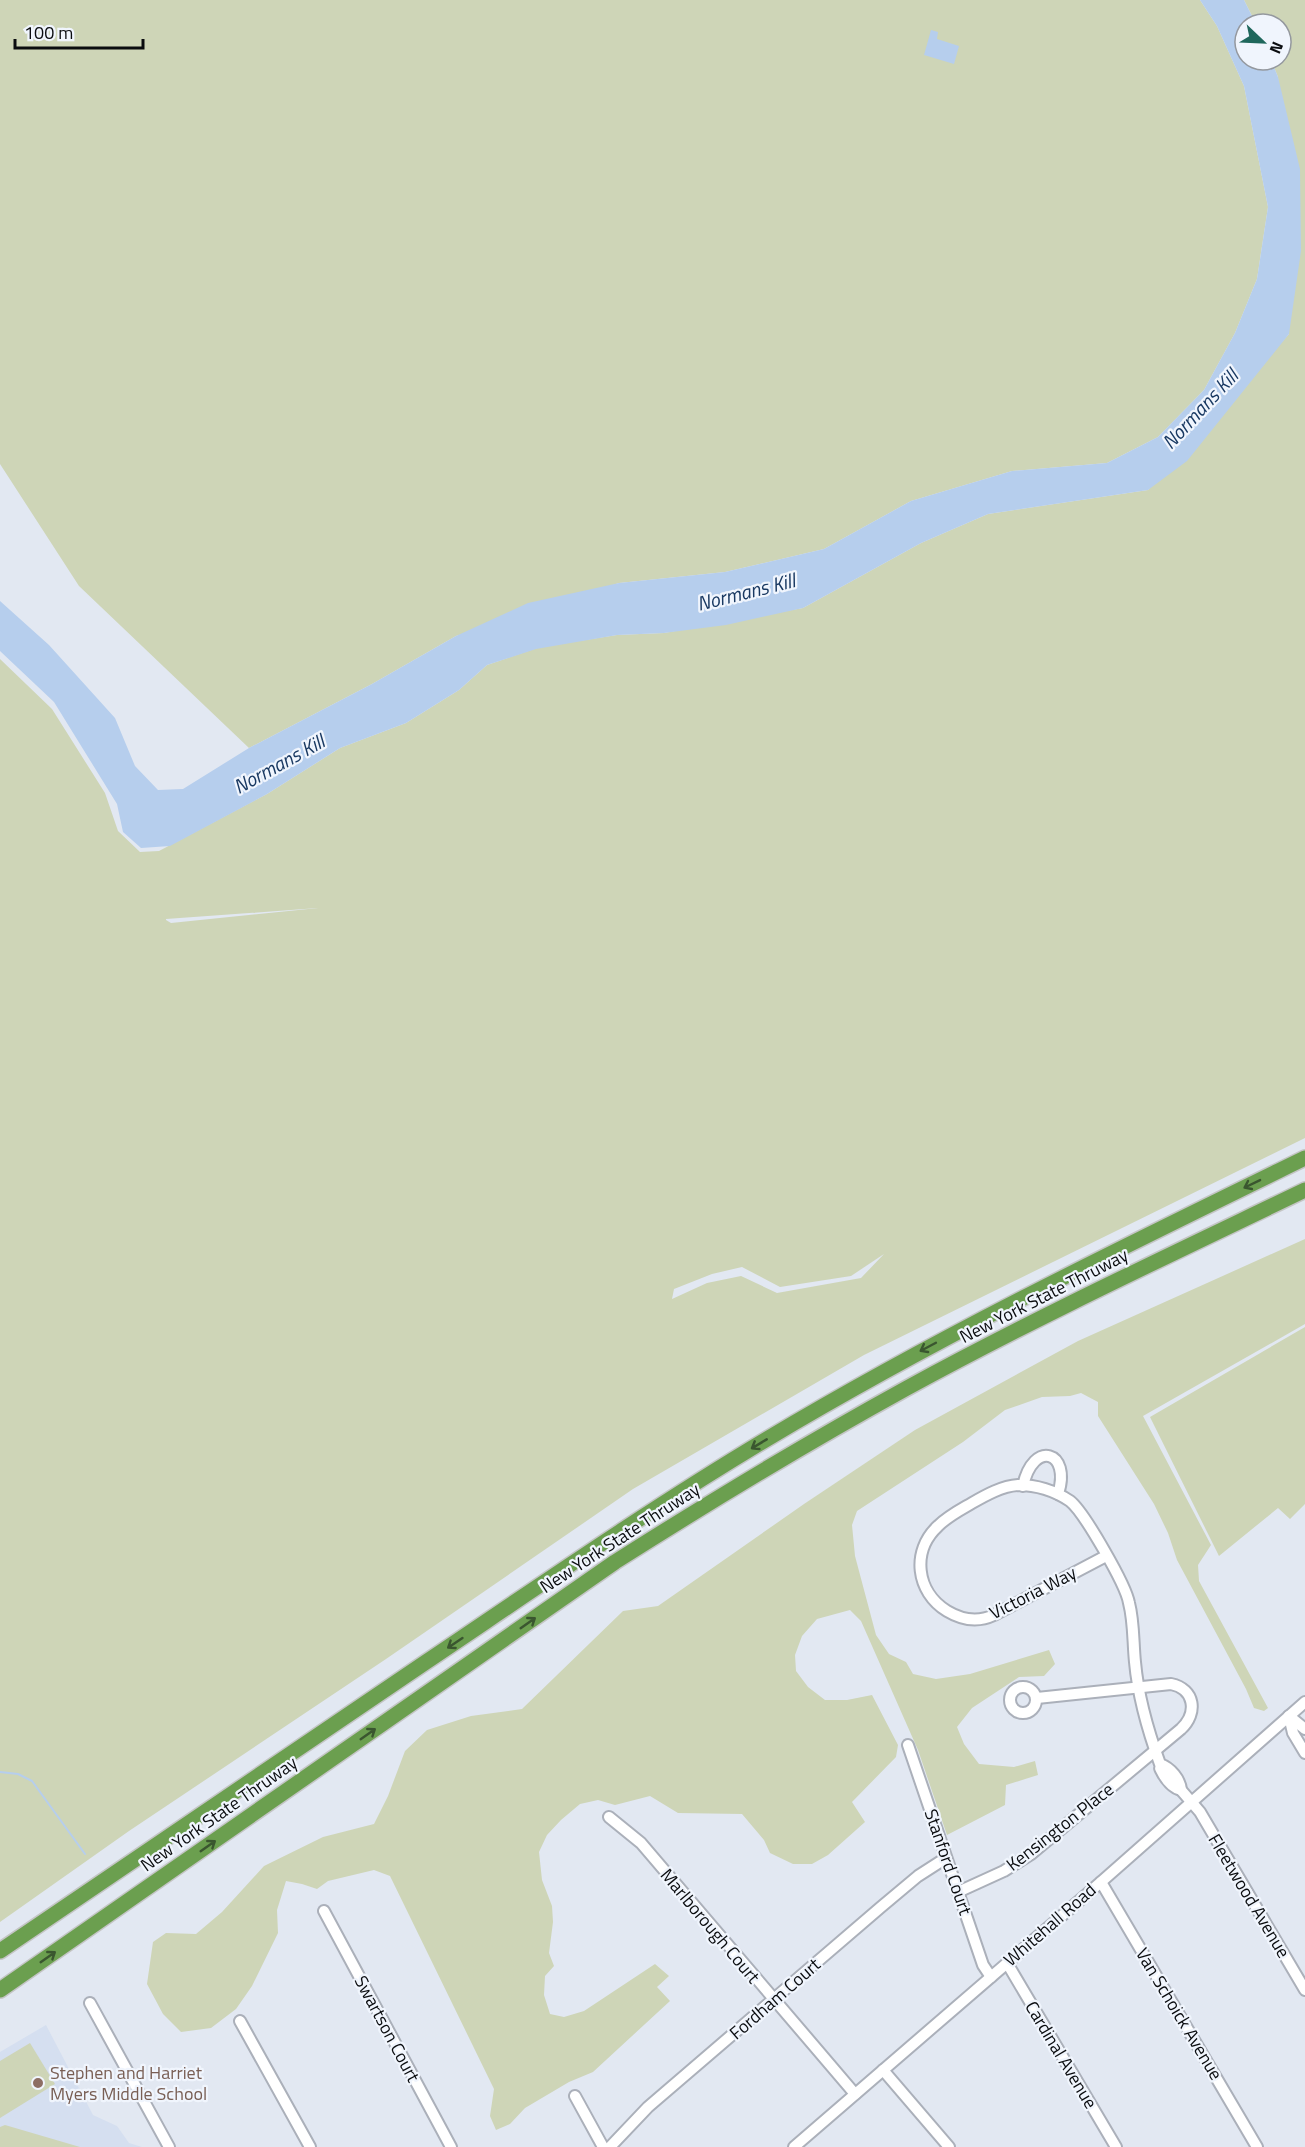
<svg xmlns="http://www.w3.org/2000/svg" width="1305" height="2147" font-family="'Titillium Web',sans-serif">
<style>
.built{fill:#d5dff0}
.green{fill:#ced5b7;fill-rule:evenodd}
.water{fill:#b6ceed}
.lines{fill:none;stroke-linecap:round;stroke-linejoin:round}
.stream{stroke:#b6ceed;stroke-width:2}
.minor-casing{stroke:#abb0ba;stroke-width:14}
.highway-casing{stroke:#c4c5c5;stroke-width:18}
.minor{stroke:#fff;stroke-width:10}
.highway{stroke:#6b9f4f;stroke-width:15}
.oneway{stroke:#3a562f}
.education-dot{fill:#8d6e63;stroke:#f0f5fd;stroke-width:2}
.labels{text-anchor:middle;stroke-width:4.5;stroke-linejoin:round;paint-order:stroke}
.street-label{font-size:18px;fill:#0a0c0f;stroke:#f0f5fd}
.education-label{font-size:18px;fill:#785e54;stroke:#f0f5fd;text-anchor:start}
.water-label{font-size:20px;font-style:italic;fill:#193962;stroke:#f0f5fd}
</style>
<rect width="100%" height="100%" fill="#e2e8f2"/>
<!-- built -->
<polygon class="built" points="46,2025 93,2115 117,2126 129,2143 142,2147 0,2147 0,2052"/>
<!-- green -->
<g class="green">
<polygon points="0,0 1200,0 1217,26 1244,86 1268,207 1257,279 1235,333 1204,390 1158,437 1107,463 1012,471 911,501 824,549 725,572 619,583 456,636 372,684 249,748 79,586 0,464"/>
<path d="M1244 0H1305V1138L864 1355 633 1489 386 1659 129 1831 0 1922V659L52 709 105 793 118 831 140 852 159 851 267 794 340 748 406 723 459 690 487 665 540 647 617 635 664 633 803 608 921 543 988 514 1148 490 1289 334 1278 77 1271 60H1281V24H1256ZM318 908 171 923 166 920V919ZM884 1254 861 1278 777 1293 741 1276 707 1283 672 1299 674 1289 712 1274 742 1267 780 1287 851 1276Z"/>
<polygon points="1305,1239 1305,1324 1143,1416 1211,1545 1198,1565 1199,1581 1268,1708 1264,1711 1254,1708 1246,1689 1177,1560 1168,1533 1154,1504 1098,1416 1098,1402 1081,1393 1070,1396 1042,1397 1005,1410 963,1442 857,1511 852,1525 855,1556 876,1635 889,1654 906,1662 913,1674 936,1679 970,1674 1049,1650 1055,1664 1044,1676 1019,1677 972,1708 957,1727 964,1744 979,1764 1014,1767 1035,1761 1038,1775 1006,1785 1005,1805 947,1835 918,1750 861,1621 850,1610 817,1619 802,1636 795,1655 796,1671 808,1687 825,1700 847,1700 872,1695 898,1745 896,1757 852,1802 865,1822 828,1855 812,1864 793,1864 770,1853 764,1840 742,1814 678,1813 650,1796 615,1805 598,1800 580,1804 561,1820 547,1835 539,1852 542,1880 552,1906 553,1922 549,1953 554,1966 545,1976 544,1995 550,2014 564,2017 584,2011 655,1964 669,1976 657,1987 670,2001 593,2072 569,2082 525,2108 510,2124 496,2130 490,2116 494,2089 390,1876 374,1870 328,1881 317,1889 302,1884 286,1881 277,1910 278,1933 252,1986 236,2009 211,2028 181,2032 163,2014 147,1984 153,1942 166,1933 196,1934 222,1912 264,1866 323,1837 374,1824 388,1796 405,1751 427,1730 471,1716 522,1709 623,1611 658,1606 804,1504 915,1430 1078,1341"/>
<polygon points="1305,1327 1305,1504 1290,1519 1278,1508 1219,1556 1150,1417"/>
<polygon points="30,2043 55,2084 0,2118 0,2061"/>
<polygon points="5,2125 80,2147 0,2147 0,2127"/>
</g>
<!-- water -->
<g class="water">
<polygon points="1200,0 1244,0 1256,24 1245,24 1245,60 1271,60 1278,77 1300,169 1301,251 1289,334 1187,461 1148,490 988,514 921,543 803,608 726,625 664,633 617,635 536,649 487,665 459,690 406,723 340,748 267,794 170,846 141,848 123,832 117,804 54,702 0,651 0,601 49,645 115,718 135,766 158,790 183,789 249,748 372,684 456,636 528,603 619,583 725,572 824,549 911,501 1012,471 1107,463 1158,437 1204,390 1235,333 1257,279 1268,207 1244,86 1217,26"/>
<polygon points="931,30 938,32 937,39 959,46 954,64 924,55"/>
</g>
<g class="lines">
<!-- stream -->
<polyline class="stream" points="0,1772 18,1774 32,1781 85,1854"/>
<!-- minor casing -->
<g class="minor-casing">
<g id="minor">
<path d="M1023 1486C1033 1439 1072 1451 1058 1494"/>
<path d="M1106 1556 994 1615C977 1623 962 1620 947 1611 916 1592 911 1551 938 1526 948 1516 960 1510 972 1503 986 1495 1002 1486 1018 1485 1036 1485 1055 1491 1070 1501 1084 1512 1126 1585 1129 1603 1134 1622 1133 1643 1135 1662 1138 1696 1148 1731 1160 1764 1162 1771 1158 1765 1162 1772 1166 1780 1173 1788 1181 1790 1180 1779 1171 1768 1160 1764"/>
<circle cx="1023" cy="1700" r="13"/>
<polyline points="1289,1716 1293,1733 1305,1753"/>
<polyline points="1289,1716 1305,1729"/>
<polyline points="908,1745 983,1965 991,1977"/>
<polyline points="1181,1790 1200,1812 1305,1990"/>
<polyline points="609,1817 641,1843 855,2094"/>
<polyline points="1101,1882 1257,2147"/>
<path d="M958 1892 1004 1871 1031 1854 1181 1729C1198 1713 1195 1689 1171 1684L1037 1698"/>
<polyline points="324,1911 451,2147"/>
<polyline points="1007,1963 1116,2147"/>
<polyline points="90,2003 169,2147"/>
<polyline points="240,2021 310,2147"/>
<polyline points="883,2070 949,2147"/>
<polyline points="575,2096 603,2147"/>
<polyline points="610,2147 648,2107 881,1907 918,1876 946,1858"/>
<polyline points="794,2147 1101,1882 1305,1702"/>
</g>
</g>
<!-- highway casing -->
<g class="highway-casing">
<g id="highway">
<path d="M0 1951C142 1855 284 1759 426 1662 539 1586 650 1509 767 1439 941 1335 1123 1247 1305 1158"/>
<path d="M0 1990 615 1562C711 1501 807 1443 907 1388 1037 1317 1172 1254 1305 1190"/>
</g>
</g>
<!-- minor -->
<use href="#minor" class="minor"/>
<!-- highway -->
<use href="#highway" class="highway"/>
</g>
<!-- one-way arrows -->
<defs><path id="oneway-shaft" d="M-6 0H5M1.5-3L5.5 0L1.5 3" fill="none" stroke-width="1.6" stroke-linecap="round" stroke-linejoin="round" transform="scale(1.5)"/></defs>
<g class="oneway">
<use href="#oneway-shaft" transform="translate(1252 1184) rotate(154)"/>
<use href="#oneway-shaft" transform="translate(928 1347) rotate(152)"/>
<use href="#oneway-shaft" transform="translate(759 1444) rotate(149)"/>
<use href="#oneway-shaft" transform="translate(528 1623) rotate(-35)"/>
<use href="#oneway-shaft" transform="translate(455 1643) rotate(146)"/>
<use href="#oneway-shaft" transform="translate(368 1734) rotate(-35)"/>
<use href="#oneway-shaft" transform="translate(208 1846) rotate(-35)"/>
<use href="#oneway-shaft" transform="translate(48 1957) rotate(-35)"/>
</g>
<!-- markers -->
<circle class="education-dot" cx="38" cy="2083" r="6"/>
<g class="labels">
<!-- street labels -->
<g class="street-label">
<text transform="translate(1044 1296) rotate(-27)" y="6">New York State Thruway</text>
<text transform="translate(620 1538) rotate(-33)" y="6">New York State Thruway</text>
<text transform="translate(1033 1593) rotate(-27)" y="6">Victoria Way</text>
<text transform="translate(219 1814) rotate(-35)" y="6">New York State Thruway</text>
<text transform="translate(1060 1827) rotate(-38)" y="6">Kensington Place</text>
<text transform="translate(948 1862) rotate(71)" y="6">Stanford Court</text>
<text transform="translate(1249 1896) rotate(59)" y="6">Fleetwood Avenue</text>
<text transform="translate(1050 1925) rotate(-41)" y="6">Whitehall Road</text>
<text transform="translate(710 1926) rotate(50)" y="6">Marlborough Court</text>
<text transform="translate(775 1999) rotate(-41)" y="6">Fordham Court</text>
<text transform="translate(1179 2014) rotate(59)" y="6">Van Schoick Avenue</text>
<text transform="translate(387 2029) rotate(62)" y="6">Swartson Court</text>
<text transform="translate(1061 2055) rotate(59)" y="6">Cardinal Avenue</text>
</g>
<!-- education labels -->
<g class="education-label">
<text x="50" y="2079">Stephen and Harriet<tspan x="50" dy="21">Myers Middle School</tspan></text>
</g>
<!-- water labels -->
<g class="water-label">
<text transform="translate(1200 409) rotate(-47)" y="7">Normans Kill</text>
<text transform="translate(746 592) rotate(-14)" y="7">Normans Kill</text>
<text transform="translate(279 764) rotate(-29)" y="7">Normans Kill</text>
</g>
</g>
<!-- north arrow -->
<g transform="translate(1263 42) rotate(113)"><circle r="28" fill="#f0f5fd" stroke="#94989e" stroke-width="1.5"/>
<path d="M0-4.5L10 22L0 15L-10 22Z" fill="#1f675c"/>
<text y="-9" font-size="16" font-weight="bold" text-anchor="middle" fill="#0a0c0f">N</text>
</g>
<!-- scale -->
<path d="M15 39v9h128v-9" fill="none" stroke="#0a0c0f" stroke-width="3"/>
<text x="24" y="39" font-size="18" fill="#0a0c0f" stroke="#f0f5fd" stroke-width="4.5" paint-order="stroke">100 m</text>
</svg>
